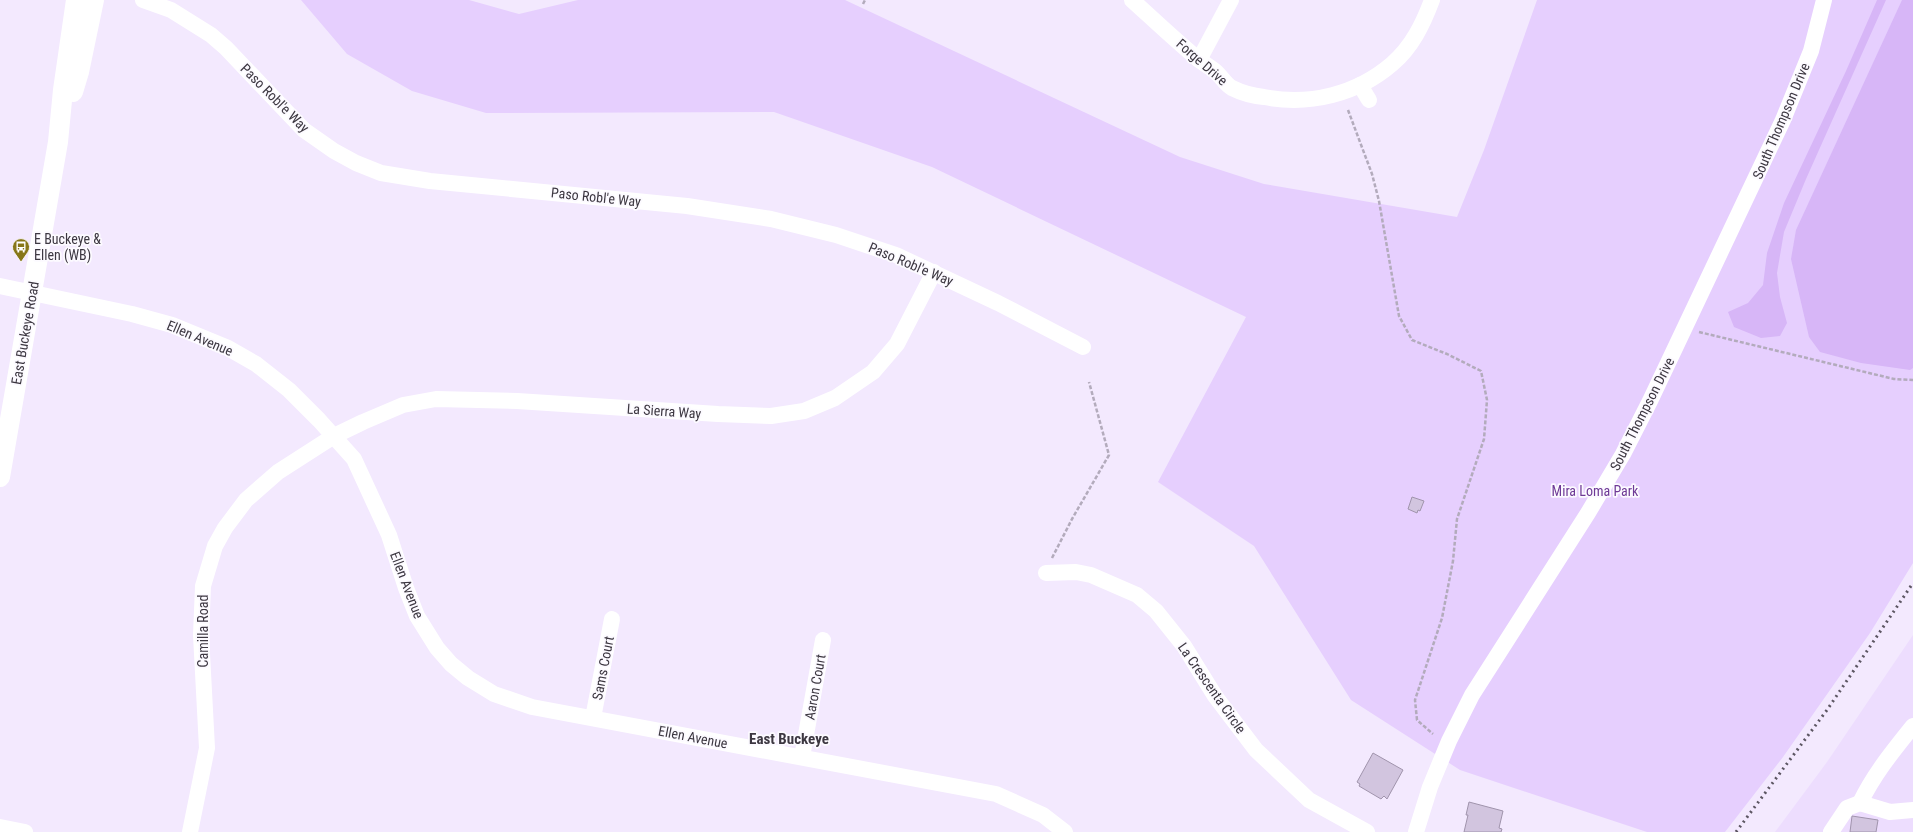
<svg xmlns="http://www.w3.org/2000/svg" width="1913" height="832" font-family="'Roboto Condensed',sans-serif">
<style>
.built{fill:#edddfe}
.green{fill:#e6cffe}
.water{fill:#d7b6f7}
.building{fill:#d2c5df;stroke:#a094ac}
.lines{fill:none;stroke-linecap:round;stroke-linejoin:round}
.path{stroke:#b3abbc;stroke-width:2.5;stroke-dasharray:4 2;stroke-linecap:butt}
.minor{stroke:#fff;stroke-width:16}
.major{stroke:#fff;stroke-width:20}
.rail{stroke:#5c5662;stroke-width:3;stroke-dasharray:2 4;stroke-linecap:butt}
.labels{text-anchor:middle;stroke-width:3.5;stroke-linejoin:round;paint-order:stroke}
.street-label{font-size:14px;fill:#3c3741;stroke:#fcfaff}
.poi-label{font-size:14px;fill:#3c3741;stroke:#fcfaff;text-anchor:start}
.park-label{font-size:14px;fill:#6e3996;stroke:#fcfaff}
.neighbourhood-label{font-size:15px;font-weight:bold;fill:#3c3741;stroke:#fcfaff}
</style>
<rect width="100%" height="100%" fill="#f3e9fe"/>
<!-- built -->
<polygon class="built" points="1913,635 1913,832 1775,832 1827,762"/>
<!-- green -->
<polygon class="green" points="301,0 469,0 519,14 578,0 845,0 1180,157 1264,184 1457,217 1484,150 1537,0 1913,0 1913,563 1870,633 1783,757 1725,832 1647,832 1460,770 1351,700 1254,546 1158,482 1246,317 932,167 774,112 486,113 412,91 347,54"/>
<!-- water -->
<g class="water">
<polygon points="1877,0 1886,0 1806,179 1784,232 1777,273 1780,297 1787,323 1780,336 1761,338 1734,327 1728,312 1748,303 1763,285 1767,253 1784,203 1846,71"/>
<polygon points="1902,0 1913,0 1913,368 1910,370 1861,363 1820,352 1809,337 1791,259 1796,230"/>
</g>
<!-- building -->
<g class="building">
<polygon points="1412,497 1424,501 1420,511 1418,510 1417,513 1408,509"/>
<polygon points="1373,753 1403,770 1387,799 1384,796 1381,799 1359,786 1360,784 1357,782"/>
<polygon points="1469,802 1503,811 1499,828 1502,829 1501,832 1464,832 1468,815 1466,815"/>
<polygon points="1852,816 1878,820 1876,832 1850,832"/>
</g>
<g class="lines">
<!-- path -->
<g class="path">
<polyline points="863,4 865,0"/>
<polyline points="1348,110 1372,174 1379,201 1399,316 1412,340 1447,354 1481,371 1487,400 1484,439 1457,519 1453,561 1442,618 1415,700 1417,720 1433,734"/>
<polyline points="1699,332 1894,379 1913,380"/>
<polyline points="1052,558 1072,519 1109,455 1089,382"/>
</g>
<!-- minor -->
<g class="minor">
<polyline points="143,0 171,10 211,35 226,48 304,130 334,151 356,163 381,173 430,181 687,206 771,219 836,235 896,255 998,303 1083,347"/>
<path d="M1132 0C1154 20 1175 40 1198 59 1203 63 1210 67 1215 71 1221 76 1226 85 1232 88 1242 93 1254 96 1264 97 1310 106 1357 94 1392 64 1412 47 1423 24 1432 0"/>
<polyline points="1199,60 1231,0"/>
<polyline points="1360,85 1369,100"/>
<polyline points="0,286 132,314 172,325 228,348 256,364 289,390 319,420 354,459 389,535 406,588 417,616 437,648 451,664 468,678 494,694 532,707 996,794 1043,815 1065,832"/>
<polyline points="1046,573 1076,572 1091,575 1137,595 1156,611 1184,646 1215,696 1256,750 1309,800 1367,832"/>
<polyline points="593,718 612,619"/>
<polyline points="802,757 823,640"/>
<path d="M1860 803C1874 774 1893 751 1913 726"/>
<polyline points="0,827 25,832"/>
<polyline points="190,832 207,748 201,635 203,586 215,546 225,528 246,500 278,472 334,436 363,422 403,405 436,399 517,401 718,414 771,416 804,411 835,398 873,372 897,344 934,272"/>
<polyline points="1416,832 1430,787 1449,741 1472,695 1588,513 1623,454 1650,401 1783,120 1811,51 1824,0"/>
<polyline points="1831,832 1847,808 1860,803 1890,812 1913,810"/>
</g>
<!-- major -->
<g class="major">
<polyline points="73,92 79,72 94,0"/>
<polyline points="0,477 58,142 63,90 76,0"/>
</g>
<!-- rail -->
<polyline class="rail" points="1736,832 1827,710 1913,583"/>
</g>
<!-- icons -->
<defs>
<g id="bus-pin" transform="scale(0.9)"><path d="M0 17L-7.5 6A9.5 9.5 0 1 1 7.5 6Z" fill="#877619" stroke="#fcfaff"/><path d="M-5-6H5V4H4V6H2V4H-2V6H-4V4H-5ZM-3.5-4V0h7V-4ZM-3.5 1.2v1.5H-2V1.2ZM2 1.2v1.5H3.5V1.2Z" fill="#fff"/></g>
</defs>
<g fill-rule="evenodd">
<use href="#bus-pin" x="21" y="247"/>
</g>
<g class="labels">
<!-- street labels -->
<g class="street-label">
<text transform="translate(1202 62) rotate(41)" y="5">Forge Drive</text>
<text transform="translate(275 98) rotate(45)" y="5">Paso Robl'e Way</text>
<text transform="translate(1781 121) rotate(-67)" y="5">South Thompson Drive</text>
<text transform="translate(596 197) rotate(6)" y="5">Paso Robl'e Way</text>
<text transform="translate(911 264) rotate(23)" y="5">Paso Robl'e Way</text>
<text transform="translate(25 333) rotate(-80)" y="5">East Buckeye Road</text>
<text transform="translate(200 338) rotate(23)" y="5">Ellen Avenue</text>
<text transform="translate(664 411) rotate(4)" y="5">La Sierra Way</text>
<text transform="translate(1642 414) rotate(-63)" y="5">South Thompson Drive</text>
<text transform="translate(407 585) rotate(69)" y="5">Ellen Avenue</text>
<text transform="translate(203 631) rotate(-90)" y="5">Camilla Road</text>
<text transform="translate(603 668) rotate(-79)" y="5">Sams Court</text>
<text transform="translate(815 687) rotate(-80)" y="5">Aaron Court</text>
<text transform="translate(1212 688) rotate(55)" y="5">La Crescenta Circle</text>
<text transform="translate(693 737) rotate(11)" y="5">Ellen Avenue</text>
</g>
<!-- poi labels -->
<g class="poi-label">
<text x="34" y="244">E Buckeye &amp;<tspan x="34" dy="16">Ellen (WB)</tspan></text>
</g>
<!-- park labels -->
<g class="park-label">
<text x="1595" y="496">Mira Loma Park</text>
</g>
<!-- neighbourhood labels -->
<g class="neighbourhood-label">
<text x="789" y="744">East Buckeye</text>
</g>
</g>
</svg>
